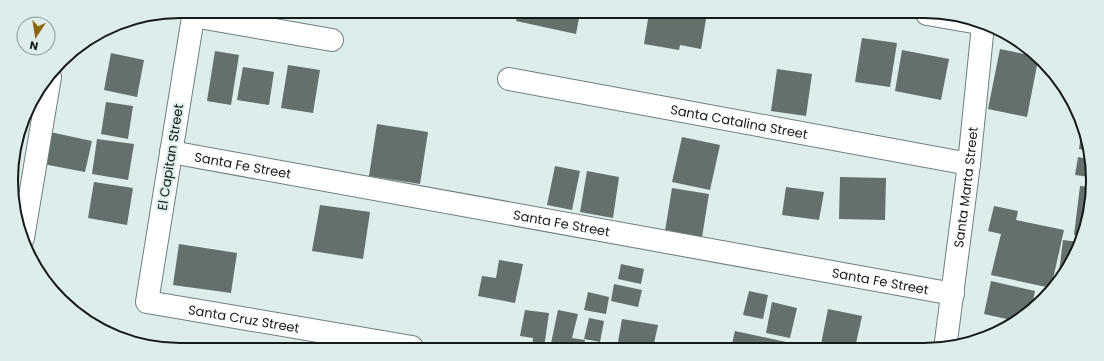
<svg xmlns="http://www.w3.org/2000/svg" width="1104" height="361" font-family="Poppins,sans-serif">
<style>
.building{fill:#63706b}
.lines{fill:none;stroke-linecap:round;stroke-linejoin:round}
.street-casing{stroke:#707f7e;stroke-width:24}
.street{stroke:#fff;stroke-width:22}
.labels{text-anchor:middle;stroke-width:4;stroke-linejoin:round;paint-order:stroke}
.street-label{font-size:13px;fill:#151b1a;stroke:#dcedeb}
.rim{fill:none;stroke:#151b1a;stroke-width:2}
</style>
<rect width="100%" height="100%" fill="#dcedeb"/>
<!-- building -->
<g class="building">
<polygon points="518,12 580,13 576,34 516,21"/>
<polygon points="649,13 707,13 701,49 680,45 679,50 644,44"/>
<polygon points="862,38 897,43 890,87 855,82"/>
<polygon points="1000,49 1034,56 1038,60 1027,117 988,109"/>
<polygon points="902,50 949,59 941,100 895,91"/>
<polygon points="215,51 239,55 231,105 207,101"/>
<polygon points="111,53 144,60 137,97 104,90"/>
<polygon points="288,65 320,70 313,113 281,108"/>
<polygon points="243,67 274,72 269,105 237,100"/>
<polygon points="777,69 812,74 806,116 771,111"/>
<polygon points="106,102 133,106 128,139 101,134"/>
<polygon points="377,124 428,132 420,184 369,176"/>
<polygon points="1082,129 1090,148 1090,151 1079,149"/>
<polygon points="50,132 92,141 85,172 43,164"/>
<polygon points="682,137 720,145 710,190 672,182"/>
<polygon points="97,139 134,144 128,180 92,174"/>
<polygon points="1089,151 1090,177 1075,175 1078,157 1088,159"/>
<polygon points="555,166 580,171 572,210 547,205"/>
<polygon points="587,171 619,177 613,218 580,212"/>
<polygon points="840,177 886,178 885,220 839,219"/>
<polygon points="94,182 133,188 127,225 88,218"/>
<polygon points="1080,186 1090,187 1090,214 1082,235 1074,235"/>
<polygon points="786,187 824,192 819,220 782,215"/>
<polygon points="672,188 709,194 702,237 665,231"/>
<polygon points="320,205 370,212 363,259 312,251"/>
<polygon points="994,206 1018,211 1016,220 1064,230 1051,288 991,275 1001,234 988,231"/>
<polygon points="1063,240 1079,242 1070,265 1058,280"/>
<polygon points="179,244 237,253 231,293 173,285"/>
<polygon points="499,260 523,264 515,303 478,296 482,276 496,278"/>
<polygon points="621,264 644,269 641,284 618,279"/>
<polygon points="991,281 1035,291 1031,311 1016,321 984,314"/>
<polygon points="614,284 642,290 638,307 611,301"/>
<polygon points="749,291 768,295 763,319 743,315"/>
<polygon points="588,292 609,297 606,314 584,310"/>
<polygon points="772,302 797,308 790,338 766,333"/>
<polygon points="828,309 862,316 855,348 840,348 821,344"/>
<polygon points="525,310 549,313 544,348 532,348 533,338 520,336"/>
<polygon points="558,310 578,314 572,338 585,340 583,348 550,348"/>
<polygon points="589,318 604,321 600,342 584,339"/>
<polygon points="622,319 658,325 653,348 617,348"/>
<polygon points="735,331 814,348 731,348"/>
</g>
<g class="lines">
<!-- street casing -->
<g class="street-casing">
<g id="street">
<path id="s1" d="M194 11 147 302 412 347"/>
<polyline points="927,14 979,23"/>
<polyline points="193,16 332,40"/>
<path id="s2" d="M509 79 969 164"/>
<path id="s3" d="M171 152 953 294"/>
<polyline points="23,238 50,77"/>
<path id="s4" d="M945 349 969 164 983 25"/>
</g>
</g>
<!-- street -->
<use href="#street" class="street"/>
</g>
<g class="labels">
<!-- street labels -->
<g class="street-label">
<text dy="5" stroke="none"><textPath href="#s2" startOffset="234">Santa Catalina Street</textPath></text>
<text transform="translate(170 157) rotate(-81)" y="5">El Capitan Street</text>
<text dy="5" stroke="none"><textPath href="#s3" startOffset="73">Santa Fe Street</textPath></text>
<text dy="5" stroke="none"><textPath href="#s4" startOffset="163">Santa Marta Street</textPath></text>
<text dy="5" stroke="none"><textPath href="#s3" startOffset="397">Santa Fe Street</textPath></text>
<text dy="5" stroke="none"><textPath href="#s3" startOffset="721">Santa Fe Street</textPath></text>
<text dy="5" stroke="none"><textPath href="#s1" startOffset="393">Santa Cruz Street</textPath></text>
</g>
</g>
<!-- crop -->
<path d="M0 0H1104V361H0ZM180 18H924A162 162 0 0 1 1086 180V181A162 162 0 0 1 924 343H180A162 162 0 0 1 18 181V180A162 162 0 0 1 180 18Z" fill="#dcedeb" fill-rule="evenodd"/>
<path class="rim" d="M180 18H924A162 162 0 0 1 1086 180V181A162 162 0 0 1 924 343H180A162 162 0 0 1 18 181V180A162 162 0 0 1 180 18Z"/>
<!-- north arrow -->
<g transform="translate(36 36) rotate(192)"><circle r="19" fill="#dcedeb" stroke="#8c9997"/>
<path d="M0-3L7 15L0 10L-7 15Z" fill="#8f650b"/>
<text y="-6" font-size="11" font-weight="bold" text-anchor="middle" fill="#151b1a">N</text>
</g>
</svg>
